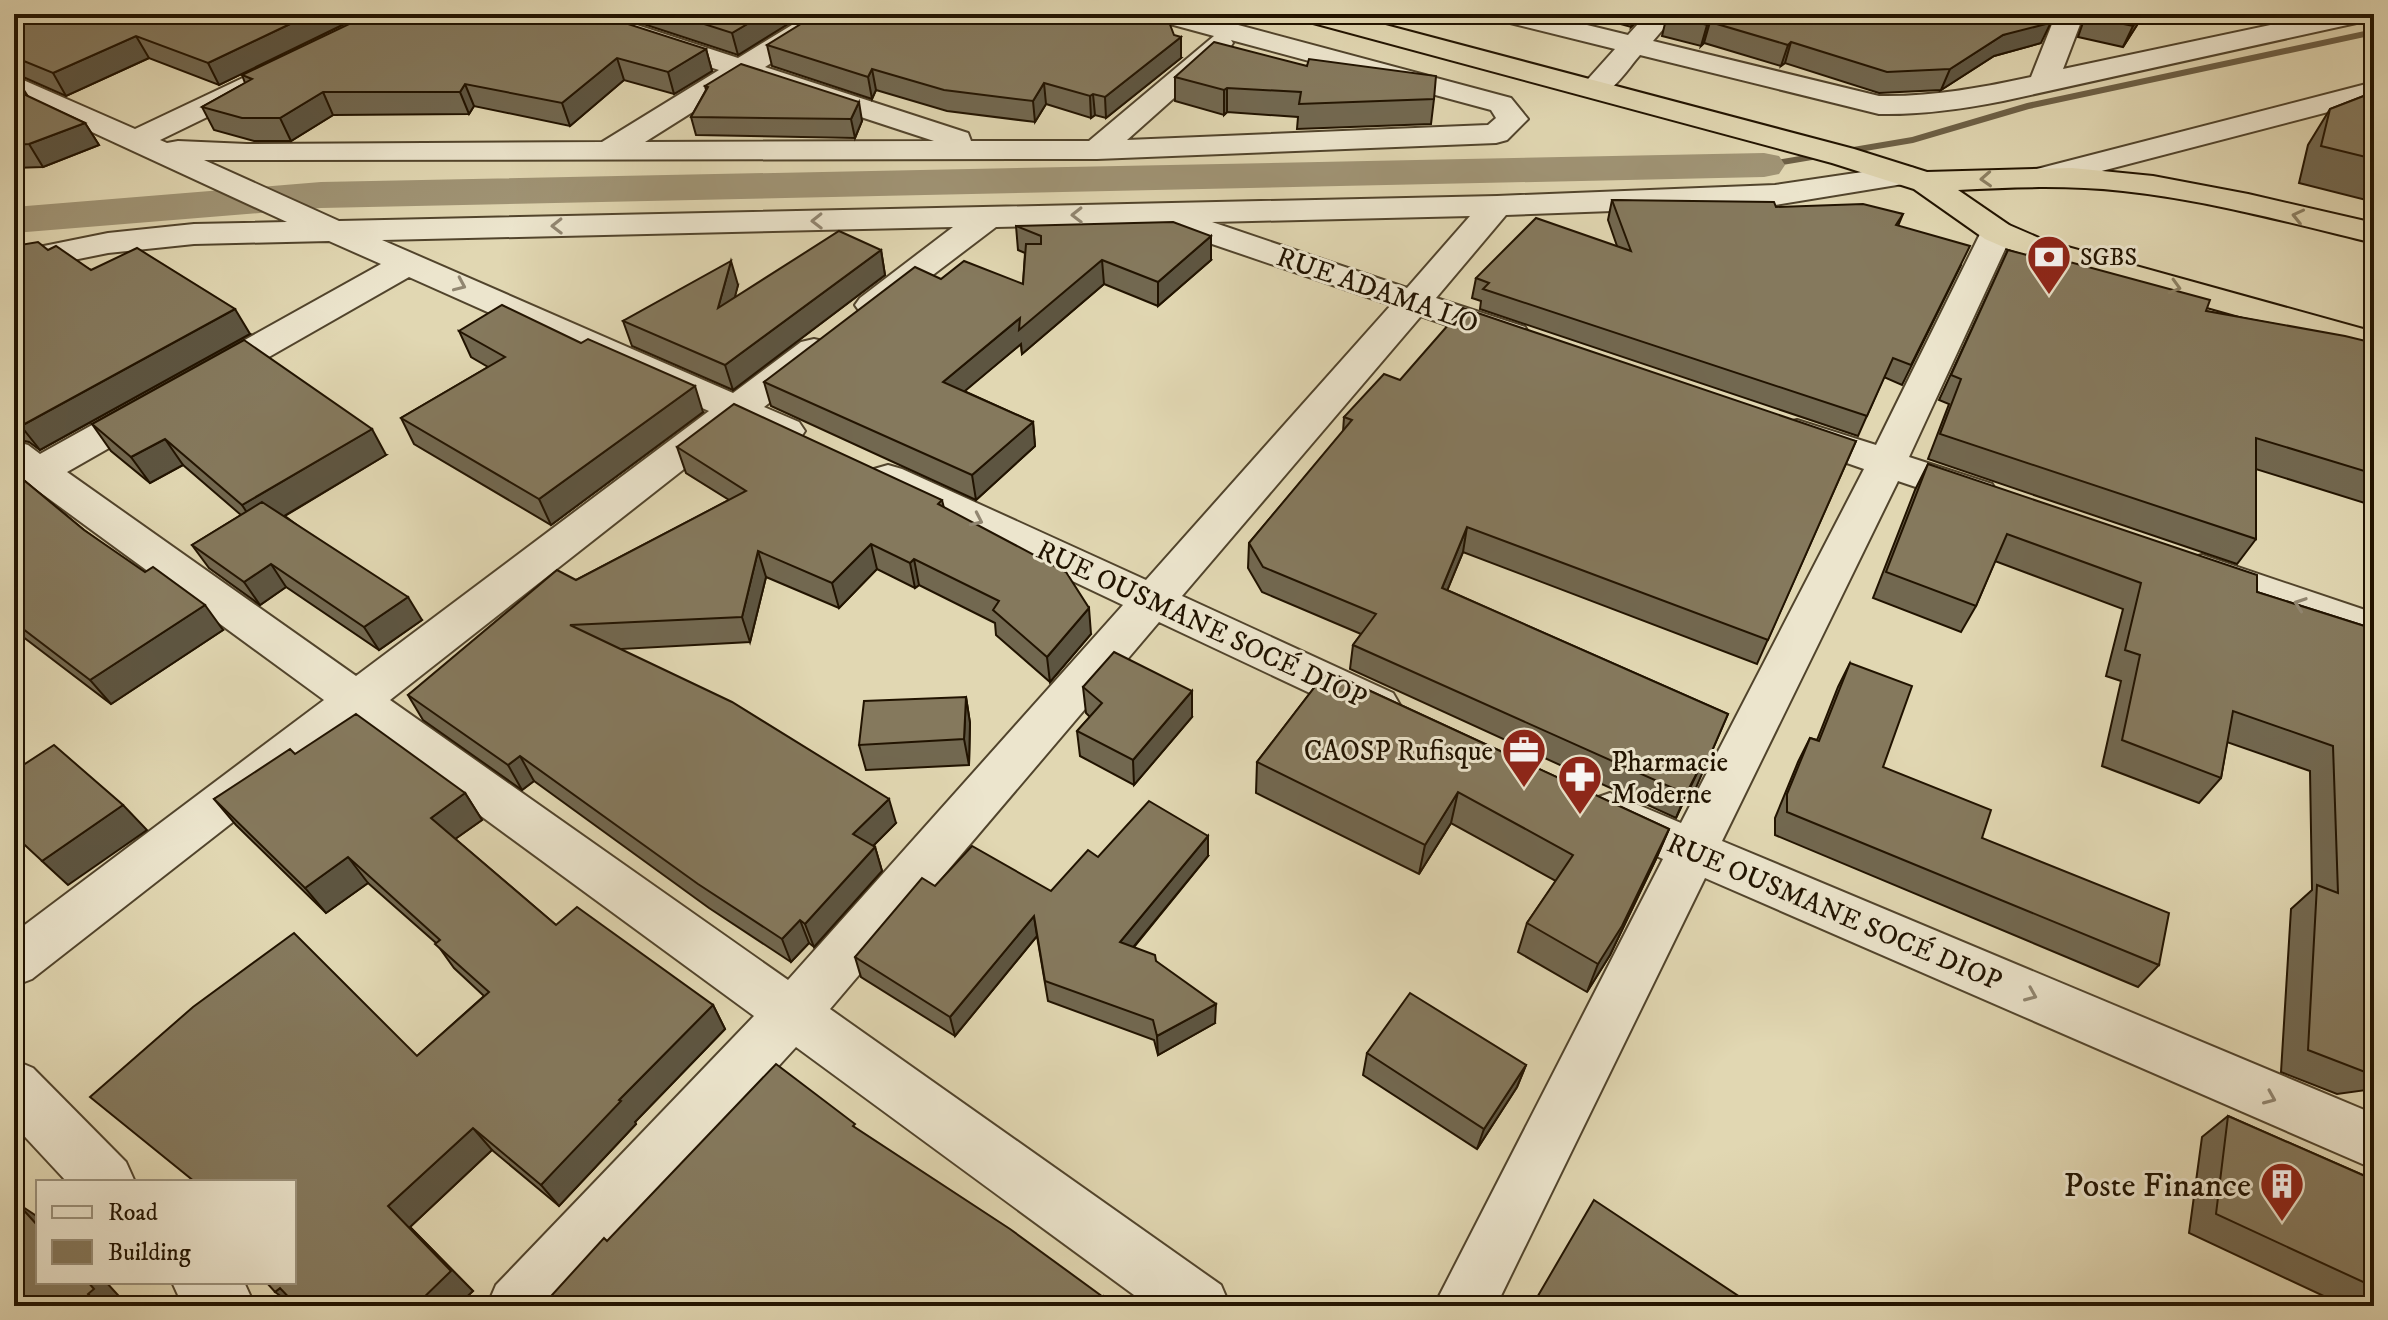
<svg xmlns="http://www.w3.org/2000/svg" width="2388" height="1320" font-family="'IM FELL DW Pica',serif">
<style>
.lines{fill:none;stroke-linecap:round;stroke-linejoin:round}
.stream{fill:#6d6046;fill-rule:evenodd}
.canal{fill:#a09475;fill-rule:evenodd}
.minor-casing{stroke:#51442c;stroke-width:4}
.highway-casing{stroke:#211300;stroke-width:4}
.minor{fill:#ece5cd;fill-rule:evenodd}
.highway{fill:#e1d7b2;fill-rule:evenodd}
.wall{fill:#726850;stroke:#211300;stroke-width:2}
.shaded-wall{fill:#5d5541;stroke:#211300;stroke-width:2}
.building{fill:#85795d;stroke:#211300;stroke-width:2}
.oneway{stroke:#8b7f62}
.oneway2{stroke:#918671}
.labels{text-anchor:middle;stroke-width:6;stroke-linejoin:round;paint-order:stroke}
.far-poi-label{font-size:24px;fill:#211300;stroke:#ece5cd;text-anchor:start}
.street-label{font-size:28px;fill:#211300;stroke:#ece5cd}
.poi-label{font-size:28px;fill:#211300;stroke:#ece5cd;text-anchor:end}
.near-poi-label{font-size:34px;fill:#211300;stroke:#ece5cd;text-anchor:end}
</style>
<rect width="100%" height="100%" fill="#e1d7b2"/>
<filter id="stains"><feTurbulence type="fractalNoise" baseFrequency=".0025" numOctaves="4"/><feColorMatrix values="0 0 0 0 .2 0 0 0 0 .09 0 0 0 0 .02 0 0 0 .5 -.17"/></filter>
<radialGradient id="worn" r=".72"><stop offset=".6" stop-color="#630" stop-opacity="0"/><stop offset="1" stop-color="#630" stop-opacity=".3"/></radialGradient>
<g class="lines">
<!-- stream -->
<polygon class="stream" points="2374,29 2374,35 2029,109 1913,143 1764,168 1758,165 1764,162 1912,137 2027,103"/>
<!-- canal -->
<polygon class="canal" points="1764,153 1779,156 1785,165 1779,174 1764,177 321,208 14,233 14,207 321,182"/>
<!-- minor casing -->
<g class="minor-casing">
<g id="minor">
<path d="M561 14H603L738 58 810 14H843L839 20 765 67 968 133 971 141H1089L1214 36 1155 20 1151 14H1197L1511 98 1528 119 1507 140 1496 143 1097 159 204 160 339 221 1497 196 1775 185 1903 166 1914 168 1919 175 1914 182 1903 184 1775 205 1506 215 1436 298 1525 327 1530 335 1525 343 1512 346 1499 343 1421 316 1182 596 1393 693 1400 705 1393 717 1377 722 1361 717 1159 622 830 1009 1221 1285 1230 1306H1149L796 1047 558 1306H487L496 1285 754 1016 357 725 32 979 14 986V933L324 700 37 490 14 495V441L28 445 40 454 381 264 329 241 194 244 108 253 14 272V252L108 233 194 224 287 222 14 96V76L135 129 247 76 257 73 267 76 272 82 267 88 160 140 167 143 178 141 247 144 602 142 719 70 565 20ZM1231 40 1491 110 1496 118 1488 125 1127 140 1229 49 1233 43ZM745 79 934 141 645 142ZM1470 216 1407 288 1212 222ZM1167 223 1171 230 1391 305 1146 580 902 469 888 465 874 469 868 478 874 487 1123 605 788 980 390 700 740 425 786 443 799 440 805 431 799 422 764 407 827 358 832 350 827 342 814 339 801 342 733 393 382 240 953 227 860 298 855 305 860 312 872 315 884 312 996 227ZM409 277 709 411 356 676 67 472Z"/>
<path d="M1494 14H1542L1628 35 1647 14H1676L1653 41 1879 96C1931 97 1980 88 2031 77L2056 14H2084L2063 69 2322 14 2374 15 2371 20 2361 22 2003 101C1962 109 1921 115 1879 114L1640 55C1625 72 1610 101 1585 94L1580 88 1615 49 1498 20Z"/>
<polygon points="2374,82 2374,100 2044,186 2033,184 2028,177 2033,170"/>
<polygon points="1997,222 2009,225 2013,232 1909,457 1992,484 1998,494 1992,504 1978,508 1898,481 1722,841 2374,1114 2374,1169 1705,878 1496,1306 1434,1306 1663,859 1593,827 1586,813 1593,799 1610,793 1681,823 1864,469 1784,441 1778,432 1784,423 1797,420 1876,445 1981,232 1985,225"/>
<polygon points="2202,555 2374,613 2374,645 2187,581 2181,570 2187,559"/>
<polygon points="14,1060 33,1068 126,1162 135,1182 67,1182 14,1125"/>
<polygon points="172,1282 244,1282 255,1306 183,1306"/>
</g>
</g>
<!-- highway casing -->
<g class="highway-casing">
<path id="highway" d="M1298 14H1344L1854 149 1927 172 2072 168 2153 176 2248 194 2374 223V243C2291 223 2208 200 2123 191 2068 185 2012 187 1958 190L2009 225 2046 241 2374 332V354L2022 255 1985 239 1914 189 1832 163 1302 20Z"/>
</g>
<!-- minor -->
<use href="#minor" class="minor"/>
<!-- highway -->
<use href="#highway" class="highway"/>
</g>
<!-- wall -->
<g class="wall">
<polygon points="14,14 365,14 219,85 149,58 66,96 14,73"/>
<polygon points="613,14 804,14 738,55"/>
<polygon points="1584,14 1644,14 1631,27"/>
<polygon points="2086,14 2144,14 2123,47 2078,37"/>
<polygon points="1667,15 2041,43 1994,56 1941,90 1879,93 1785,63 1781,66 1704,43 1701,46 1662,36"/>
<polygon points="767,45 1181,58 1106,118 1095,115 1091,118 1046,104 1035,122 947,111 876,90 872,99 772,66"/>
<polygon points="706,49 712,71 674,94 624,80 570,126 474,106 469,114 333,115 291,141 254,141 214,130 202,107 245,83 242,75"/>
<polygon points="1175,77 1434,99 1431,124 1297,129 1298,117 1227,112 1224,115 1175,101"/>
<polygon points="14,83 28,97 85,123 99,145 43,167 14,168"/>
<polygon points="705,86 862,121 855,138 696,135 691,117 706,90"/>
<polygon points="2374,92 2374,202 2299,183 2308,145 2330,109"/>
<polygon points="1612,200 1903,214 1898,226 1961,265 1902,385 1884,377 1858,436 1480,309 1481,301 1472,298 1476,278 1617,246 1608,220"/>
<polygon points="1016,226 1211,260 1158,306 1104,284 1022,354 1021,344 964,391 1033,422 1035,446 976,500 771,406 764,382 941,279 1023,284 1025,253 1018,250"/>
<polygon points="14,246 48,250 91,270 250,334 40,450 29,442 14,439"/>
<polygon points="881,250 885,275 733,390 632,346 623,321 738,285 734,298"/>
<polygon points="2008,250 2206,311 2374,343 2374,506 2256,469 2256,539 2237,564 1928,459 1949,404 1939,400"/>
<polygon points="459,331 703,412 551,525 414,444 401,418 488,367 471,357"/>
<polygon points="1400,380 1856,441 1757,664 1463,552 1447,590 1728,714 1695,790 1690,788 1676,818 1350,669 1353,645 1361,634 1262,592 1248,568 1249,543 1343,432 1344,417"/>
<polygon points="92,424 386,455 285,516 422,620 379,650 286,587 260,605 209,568 192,545 241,515 183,465 150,483 111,451"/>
<polygon points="677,447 942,500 944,508 1091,634 1050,682 996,635 995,623 919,585 915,588 877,569 839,608 766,577 750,642 620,649 896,823 873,846 875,847 882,871 814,947 809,943 791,962 709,908 534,781 522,790 423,720 408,695 576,580 729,500 686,473"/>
<polygon points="1928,464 2257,592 2374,629 2374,1089 2337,1094 2281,1072 2291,909 2312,890 2310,771 2227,742 2221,778 2199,803 2102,766 2121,681 2106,676 2123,609 1995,561 1976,606 1961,632 1873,598 1915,490"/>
<polygon points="14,472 84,530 223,630 111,704 14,630"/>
<polygon points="1850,663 1883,767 2159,965 2138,987 1775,835 1775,818 1798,762 1810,738 1817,740 1838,687"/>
<polygon points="1327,671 1669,829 1656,859 1610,955 1587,992 1518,952 1527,923 1556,881 1451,823 1419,874 1256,793 1257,762"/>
<polygon points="1083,687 1192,717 1134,785 1080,756 1077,731 1090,717 1086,713"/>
<polygon points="966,697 970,723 969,765 866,770 859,745"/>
<polygon points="295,754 465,793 482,820 455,839 556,925 713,1005 725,1029 635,1122 636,1124 559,1206 492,1150 410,1227 473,1291 457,1306 294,1306 417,1056 484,996 454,968 436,943 368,883 326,913 236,825 214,799"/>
<polygon points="1208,856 1134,947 1156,961 1215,1023 1158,1055 1154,1040 1048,1001 1037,936 955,1036 861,977 855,957 935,886 1051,891 1098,857"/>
<polygon points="1367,1053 1526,1065 1517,1087 1477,1149 1363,1075"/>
<polygon points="2228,1116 2374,1180 2374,1306 2345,1306 2189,1233 2202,1137"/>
</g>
<!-- shaded-wall -->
<g class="shaded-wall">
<polygon points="311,14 365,14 219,85 208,63"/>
<polygon points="764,14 804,14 738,55 732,33"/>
<polygon points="1634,14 1644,14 1631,27"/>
<polygon points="2055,14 2041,43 1994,56 1941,90 1950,69 2003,35"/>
<polygon points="2141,14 2144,14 2123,47 2133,26"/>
<polygon points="1710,22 1704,43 1701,46 1707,25"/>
<polygon points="136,36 149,58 66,96 53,73"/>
<polygon points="1181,37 1181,58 1106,118 1105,97"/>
<polygon points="1791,42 1785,63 1781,66 1788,45"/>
<polygon points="706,49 712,71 674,94 668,72"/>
<polygon points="617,58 624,80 570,126 562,103"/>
<polygon points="872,69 876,90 872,99 868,77"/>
<polygon points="1044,83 1046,104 1035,122 1033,101"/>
<polygon points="465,84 474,106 469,114 460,92"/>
<polygon points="22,87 36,109 15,90"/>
<polygon points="1227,88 1227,112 1224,115 1224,90"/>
<polygon points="323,92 333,115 291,141 280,118"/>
<polygon points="1093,94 1095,115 1091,118 1090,96"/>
<polygon points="859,102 862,121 855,138 851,119"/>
<polygon points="85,123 99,145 43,167 29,144"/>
<polygon points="1211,236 1211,260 1158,306 1158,282"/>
<polygon points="881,250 885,275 733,390 725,365"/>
<polygon points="1102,260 1104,284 1022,354 1021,344 947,406 943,382 1020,318"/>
<polygon points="731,261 738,285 726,332 718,308"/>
<polygon points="235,309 250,334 40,450 21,426"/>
<polygon points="695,386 703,412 551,525 539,499"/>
<polygon points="1033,422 1035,446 976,500 972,475"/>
<polygon points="372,429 386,455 259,531 242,505"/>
<polygon points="165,439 183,465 150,483 131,457"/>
<polygon points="1467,527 1463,552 1438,613 1442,588"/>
<polygon points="871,544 877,569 839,608 832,583"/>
<polygon points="758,551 766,577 750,642 742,617"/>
<polygon points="914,559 919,585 915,588 910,563"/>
<polygon points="271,564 286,587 260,605 244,582"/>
<polygon points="408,597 422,620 379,650 364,627"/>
<polygon points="205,605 223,630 111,704 90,680"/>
<polygon points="1089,608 1091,634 1050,682 1047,657"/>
<polygon points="1192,691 1192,717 1134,785 1133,760"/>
<polygon points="966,697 970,723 969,765 964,739"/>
<polygon points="520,756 534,781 522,790 508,765"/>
<polygon points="1701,765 1690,788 1676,818 1686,794"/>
<polygon points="1458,792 1451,823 1419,874 1425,845"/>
<polygon points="465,793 482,820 448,844 431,818"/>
<polygon points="889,799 896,823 861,858 853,834"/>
<polygon points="123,805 147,830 68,885 42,861"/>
<polygon points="1669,829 1656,859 1610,955 1587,992 1598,964"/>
<polygon points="1208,836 1208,856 1121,962 1120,942"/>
<polygon points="875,847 882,871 814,947 805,924"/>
<polygon points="348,857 368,883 326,913 305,888"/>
<polygon points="1034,916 1037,936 955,1036 950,1017"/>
<polygon points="800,920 809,943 791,962 782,939"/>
<polygon points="1216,1004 1215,1023 1158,1055 1157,1036"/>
<polygon points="713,1005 725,1029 635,1122 636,1124 559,1206 541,1185 619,1100"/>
<polygon points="1526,1065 1517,1087 1477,1149 1484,1129"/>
<polygon points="473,1128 492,1150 410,1227 473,1291 457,1306 415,1306 388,1206"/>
<polygon points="14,1201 38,1217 38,1232 14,1217"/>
<polygon points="88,1282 106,1282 128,1306 99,1306 88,1294"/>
<polygon points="280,1288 305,1306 294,1306 275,1292"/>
<polygon points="1103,1297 1104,1306 1097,1306"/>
</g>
<!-- building -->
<g class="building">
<polygon points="14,14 311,14 208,63 136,36 53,73 14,57"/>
<polygon points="370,14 597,14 706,49 668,72 617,58 562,103 465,84 460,92 323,92 280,118 242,118 202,107 252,79 242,75"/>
<polygon points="673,14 764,14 732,33"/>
<polygon points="817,14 1166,14 1174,35 1181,37 1105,97 1093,94 1090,96 1044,83 1033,101 944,90 872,69 868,77 767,45"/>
<polygon points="1667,14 2054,14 2050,23 2003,35 1950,69 1887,72 1791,42 1788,45 1710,22 1707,25 1667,15"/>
<polygon points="2089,14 2141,14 2133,26 2088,17"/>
<polygon points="1214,42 1307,66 1309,59 1436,76 1434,99 1299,104 1301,92 1227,88 1224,90 1175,77"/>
<polygon points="741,64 859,102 851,119 691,117 708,87 705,86"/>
<polygon points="14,83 22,87 15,90 85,123 29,144 14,145"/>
<polygon points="2374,92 2374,159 2321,146 2330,109"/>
<polygon points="1612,200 1774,202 1776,207 1863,204 1903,214 1896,225 1970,246 1911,365 1893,358 1867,416 1483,289 1489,283 1476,278 1536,218 1631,251"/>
<polygon points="1173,222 1211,236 1158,282 1102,260 1019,330 1020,318 943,382 1033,422 972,475 764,382 915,267 941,279 964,261 1023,284 1026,244 1041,244 1041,236 1016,226"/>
<polygon points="839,231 881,250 725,365 623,321 731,261 718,308"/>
<polygon points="38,242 48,250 56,246 91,270 137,248 235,309 21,426 14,420 14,246"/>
<polygon points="2008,250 2027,255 2029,251 2210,300 2206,311 2345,336 2374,343 2374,474 2256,438 2256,539 1940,434 1961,379 1951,375"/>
<polygon points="502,305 581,343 588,339 695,386 539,499 401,418 505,357 459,331"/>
<polygon points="1463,308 1856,441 1768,640 1467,527 1442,588 1728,714 1705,767 1701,765 1686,794 1353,645 1376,614 1263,567 1249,543 1352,420 1344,417 1384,374 1400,380"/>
<polygon points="244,340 372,429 242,505 165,439 131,457 92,424"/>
<polygon points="734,404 942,500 938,504 1066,572 1089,608 1047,657 993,610 999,601 914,559 910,563 871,544 832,583 758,551 742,617 570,625 732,702 889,799 853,834 875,847 805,924 800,920 782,939 698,884 520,756 508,765 408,695 557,570 576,580 746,491 677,447"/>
<polygon points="1928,464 2257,575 2257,592 2374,629 2374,1071 2365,1072 2308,1050 2317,885 2338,893 2333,746 2233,711 2221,778 2122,740 2140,655 2125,650 2141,583 2007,534 1976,606 1886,572"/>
<polygon points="14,472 84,530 145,572 153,567 205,605 90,680 14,622"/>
<polygon points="262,502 408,597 364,627 271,564 244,582 192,545"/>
<polygon points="1114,652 1192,691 1133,760 1077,731 1102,703 1083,687"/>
<polygon points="1850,663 1912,686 1883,767 1991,810 1982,838 2169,913 2159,965 1787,812 1787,794 1810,738 1819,741"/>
<polygon points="1327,671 1669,829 1622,926 1598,964 1527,923 1573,855 1458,792 1425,845 1257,762"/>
<polygon points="966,697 964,739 859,745 864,701"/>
<polygon points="356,714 465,793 431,818 556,925 577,907 713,1005 619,1100 621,1101 541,1185 473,1128 388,1206 451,1271 415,1306 297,1306 280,1288 275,1292 266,1282 294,1282 294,1182 195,1182 90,1097 193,1007 294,933 417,1056 489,992 435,944 440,940 348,857 305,888 214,799 290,749 295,754"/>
<polygon points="54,745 123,805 42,861 14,835 14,771"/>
<polygon points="1149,801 1208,836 1120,942 1155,955 1156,961 1216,1004 1157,1036 1153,1020 1045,981 1034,916 950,1017 855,957 922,878 935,886 972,846 1051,891 1088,850 1098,857"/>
<polygon points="1410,993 1526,1065 1484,1129 1367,1053"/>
<polygon points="776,1064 855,1124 853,1126 1010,1229 1103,1297 1097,1306 542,1306 604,1238 607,1241"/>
<polygon points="2228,1116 2374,1180 2374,1287 2216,1214"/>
<polygon points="1594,1200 1752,1305 1751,1306 1532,1306"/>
<polygon points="20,1206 38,1226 38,1282 88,1282 94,1289 88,1294 99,1306 14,1306 14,1211"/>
</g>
<!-- one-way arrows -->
<defs><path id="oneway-chevron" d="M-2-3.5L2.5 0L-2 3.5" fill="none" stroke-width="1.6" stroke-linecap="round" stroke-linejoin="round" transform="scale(2)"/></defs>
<g class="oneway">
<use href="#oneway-chevron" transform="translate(1986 179) rotate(177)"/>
<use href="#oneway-chevron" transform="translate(2298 216) rotate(-167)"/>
<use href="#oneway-chevron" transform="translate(2175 287) rotate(16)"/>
</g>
<g class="oneway2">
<use href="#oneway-chevron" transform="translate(1077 215) rotate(179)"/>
<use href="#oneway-chevron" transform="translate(817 221) rotate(179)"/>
<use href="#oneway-chevron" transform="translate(557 226) rotate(179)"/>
<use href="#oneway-chevron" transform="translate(460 285) rotate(24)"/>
<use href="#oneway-chevron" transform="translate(977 520) rotate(25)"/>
<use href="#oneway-chevron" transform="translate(2300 604) rotate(-161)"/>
<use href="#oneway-chevron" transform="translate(2031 995) rotate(23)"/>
<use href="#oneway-chevron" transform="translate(2270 1098) rotate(23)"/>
</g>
<!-- icons -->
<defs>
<g id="bank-pin" transform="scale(2.3)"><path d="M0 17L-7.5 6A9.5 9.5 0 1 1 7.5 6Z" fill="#8f2418" stroke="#ece5cd"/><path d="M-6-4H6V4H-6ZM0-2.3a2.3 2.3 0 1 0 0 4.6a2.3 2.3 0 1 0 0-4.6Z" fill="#fff"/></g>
<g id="office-pin" transform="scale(2.3)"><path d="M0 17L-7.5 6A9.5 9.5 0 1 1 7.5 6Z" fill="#8f2418" stroke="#ece5cd"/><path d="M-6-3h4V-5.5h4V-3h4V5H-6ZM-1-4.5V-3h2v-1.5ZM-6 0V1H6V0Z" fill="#fff"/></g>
<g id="pharmacy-pin" transform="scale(2.3)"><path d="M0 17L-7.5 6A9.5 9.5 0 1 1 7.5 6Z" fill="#8f2418" stroke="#ece5cd"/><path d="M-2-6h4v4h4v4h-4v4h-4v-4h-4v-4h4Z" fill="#fff"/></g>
<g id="building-pin" transform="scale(2.3)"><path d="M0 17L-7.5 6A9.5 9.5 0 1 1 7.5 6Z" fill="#8f2418" stroke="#ece5cd"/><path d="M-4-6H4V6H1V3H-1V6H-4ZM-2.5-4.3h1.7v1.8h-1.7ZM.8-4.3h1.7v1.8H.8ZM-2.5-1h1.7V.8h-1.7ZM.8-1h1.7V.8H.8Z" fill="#fff"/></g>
</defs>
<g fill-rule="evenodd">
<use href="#bank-pin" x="2049" y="257"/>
<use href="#office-pin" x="1524" y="750"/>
<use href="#pharmacy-pin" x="1580" y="777"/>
<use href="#building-pin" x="2282" y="1184"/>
</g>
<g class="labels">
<!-- far-poi labels -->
<g class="far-poi-label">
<text x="2080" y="265">SGBS</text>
</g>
<!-- street labels -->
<g class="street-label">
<text transform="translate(1378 289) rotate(19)" y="10">RUE ADAMA LO</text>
<text transform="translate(1202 623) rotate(25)" y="10">RUE OUSMANE SOCÉ DIOP</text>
<text transform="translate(1835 911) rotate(23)" y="10">RUE OUSMANE SOCÉ DIOP</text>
</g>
<!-- poi labels -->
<g class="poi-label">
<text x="1493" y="760">CAOSP Rufisque</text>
<text x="1611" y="771" text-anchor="start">Pharmacie<tspan x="1611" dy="32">Moderne</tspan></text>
</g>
<!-- near-poi labels -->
<g class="near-poi-label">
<text x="2251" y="1196">Poste Finance</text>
</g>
</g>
<!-- margin -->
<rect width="2388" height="1320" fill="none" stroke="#e1d7b2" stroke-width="48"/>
<rect x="16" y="16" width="2356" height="1288" fill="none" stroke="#211300" stroke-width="4"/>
<rect x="24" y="24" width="2340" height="1272" fill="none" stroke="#211300" stroke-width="2"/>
<!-- legend -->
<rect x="36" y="1180" width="260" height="104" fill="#ece5cd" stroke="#9b917b" stroke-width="2"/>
<rect x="52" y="1206" width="40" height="12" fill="#ece5cd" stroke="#9b917b" stroke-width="2"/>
<text x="108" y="1220" font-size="24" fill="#211300">Road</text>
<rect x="52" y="1240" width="40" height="24" fill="#85795d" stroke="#9b917b" stroke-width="2"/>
<text x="108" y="1260" font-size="24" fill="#211300">Building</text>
<rect width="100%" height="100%" filter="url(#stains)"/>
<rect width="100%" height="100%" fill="url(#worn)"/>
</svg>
